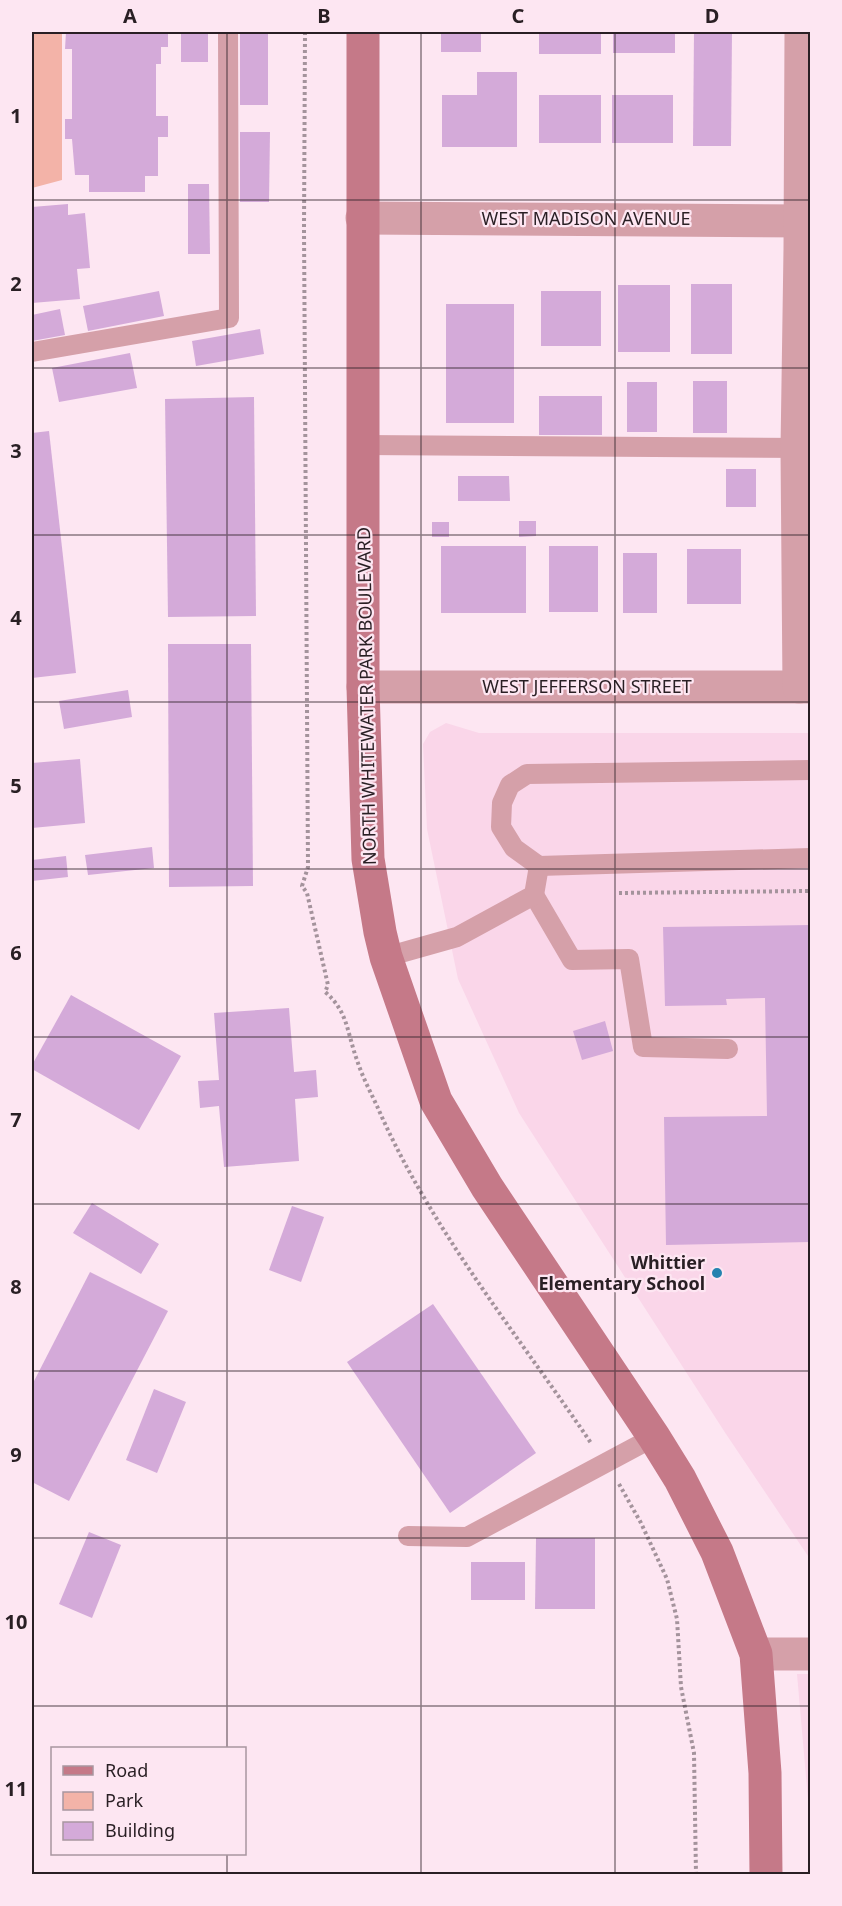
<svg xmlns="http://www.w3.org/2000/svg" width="842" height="1906" font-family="'Noto Sans',sans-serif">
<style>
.built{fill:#fad6e9}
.green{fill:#f3b3a8}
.building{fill:#d4aad9}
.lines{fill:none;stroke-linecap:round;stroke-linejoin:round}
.path{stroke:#a4939c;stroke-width:4;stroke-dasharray:3 3;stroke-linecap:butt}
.lane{stroke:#d5a0a9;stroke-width:20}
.street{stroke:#d5a0a9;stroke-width:33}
.secondary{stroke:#c57988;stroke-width:33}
.grid{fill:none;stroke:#291f24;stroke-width:1.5;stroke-opacity:0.55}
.poi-dot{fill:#2483af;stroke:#fde6f2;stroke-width:2}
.labels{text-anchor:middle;stroke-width:4.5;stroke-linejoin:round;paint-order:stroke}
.street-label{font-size:18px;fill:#291f24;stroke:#fde6f2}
.poi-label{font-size:18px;font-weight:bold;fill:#291f24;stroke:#fde6f2;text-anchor:end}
.neatline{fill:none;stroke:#291f24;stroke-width:2}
.grid-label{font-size:20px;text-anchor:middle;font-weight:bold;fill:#291f24}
</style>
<rect width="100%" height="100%" fill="#fde6f2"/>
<!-- built -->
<g class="built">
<polygon points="446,723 479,733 810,733 810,1559 726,1434 519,1113 458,979 427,829 423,744 430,732"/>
<polygon points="797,1674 810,1674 810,1822"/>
</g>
<!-- green -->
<polygon class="green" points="32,32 62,32 62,180 32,188"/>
<!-- building -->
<g class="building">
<polygon points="66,32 168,32 168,47 161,47 161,64 156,64 156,116 168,116 168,137 158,137 158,176 145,176 145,192 89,192 89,175 75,175 72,139 65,139 65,119 72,119 72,49 65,49"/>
<rect x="181" y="32" width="27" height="30"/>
<rect x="240" y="32" width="28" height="73"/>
<rect x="441" y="32" width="40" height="20"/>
<rect x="539" y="32" width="62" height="22"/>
<rect x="613" y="32" width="62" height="21"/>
<polygon points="694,32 732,32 731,146 693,146"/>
<polygon points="477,72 517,72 517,147 442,147 442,95 477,95"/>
<rect x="539" y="95" width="62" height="48"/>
<rect x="612" y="95" width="61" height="48"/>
<polygon points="240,132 270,132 269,202 240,202"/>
<polygon points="188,184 209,184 210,254 188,254"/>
<polygon points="68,204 68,215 85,213 90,268 77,269 80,299 32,303 32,207"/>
<rect x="691" y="284" width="41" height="70"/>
<rect x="618" y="285" width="52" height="67"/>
<polygon points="159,291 164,316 88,331 83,306"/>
<rect x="541" y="291" width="60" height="55"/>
<rect x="446" y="304" width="68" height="119"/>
<polygon points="60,309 65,335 32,341 32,315"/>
<polygon points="260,329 264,354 196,366 192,341"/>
<polygon points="130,353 137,388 59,402 52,368"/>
<rect x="693" y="381" width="34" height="52"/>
<rect x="627" y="382" width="30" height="50"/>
<rect x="539" y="396" width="63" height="39"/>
<polygon points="254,397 256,616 168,617 165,399"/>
<polygon points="49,431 76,673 32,678 32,433"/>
<rect x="726" y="469" width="30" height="38"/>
<polygon points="458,476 509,476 510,501 458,501"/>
<polygon points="519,521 536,521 536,536 519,537"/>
<rect x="432" y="522" width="17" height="15"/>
<rect x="441" y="546" width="85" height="67"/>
<rect x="549" y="546" width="49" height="66"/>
<rect x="687" y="549" width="54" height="55"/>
<rect x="623" y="553" width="34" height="60"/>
<polygon points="168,644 251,644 253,886 169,887"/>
<polygon points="128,690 132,717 64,729 59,701"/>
<polygon points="80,759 85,823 32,828 32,763"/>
<polygon points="152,847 154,868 88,875 85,855"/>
<polygon points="66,856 68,877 32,881 32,860"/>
<polygon points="810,925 810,1242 666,1245 664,1117 767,1116 765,998 726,999 727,1005 665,1006 663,927"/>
<polygon points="71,995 181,1056 139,1130 32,1069 32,1065"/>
<polygon points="289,1008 294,1072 316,1070 318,1097 295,1099 299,1161 224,1167 219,1106 200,1108 198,1081 219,1080 214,1013"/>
<polygon points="605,1021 613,1051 582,1060 573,1031"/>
<polygon points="92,1203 159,1244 141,1274 73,1233"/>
<polygon points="292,1206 324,1217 301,1282 269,1270"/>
<polygon points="90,1272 168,1311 69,1501 32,1482 32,1385"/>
<polygon points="433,1304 536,1453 450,1513 347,1362"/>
<polygon points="154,1389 186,1402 157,1473 126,1460"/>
<polygon points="89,1532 121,1545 92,1618 59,1604"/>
<polygon points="536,1538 595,1538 595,1609 535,1609"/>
<rect x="471" y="1562" width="54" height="38"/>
</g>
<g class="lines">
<!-- path -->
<g class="path">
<path d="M305 32 304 229 308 867 302 886 307 893 328 985 325 992C348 1011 347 1033 357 1060 362 1076 370 1091 377 1106 430 1228 517 1334 591 1443"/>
<polyline points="619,893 810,891"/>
<polyline points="619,1484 641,1523 667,1579 677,1619 681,1687 694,1753 696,1874"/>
</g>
<!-- lane -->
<g class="lane">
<polyline points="32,352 229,318 228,32"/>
<polyline points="363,445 807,448"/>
<polyline points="810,770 527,774 510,785 502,803 501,827 514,848 539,866 810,858"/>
<polyline points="534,895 572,960 629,959 643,1047 728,1049"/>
<polyline points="386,957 457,937 534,895 539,866"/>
<polyline points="408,1536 467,1537 654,1437"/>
</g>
<!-- street -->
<g class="street">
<polyline points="362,218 810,221"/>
<polyline points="363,687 810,687"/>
<polyline points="799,687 797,449 800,249 801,32"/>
<polyline points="756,1654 810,1654"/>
</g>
<!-- secondary -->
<polyline class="secondary" points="363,32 363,687 368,859 380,932 386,957 436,1101 487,1187 654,1437 680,1479 717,1552 756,1654 765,1773 766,1874"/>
</g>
<!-- grid -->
<path class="grid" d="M227 32V1748M421 32V1874M615 32V1874M32 200H810M32 368H810M32 535H810M32 702H810M32 869H810M32 1037H810M32 1204H810M32 1371H810M32 1538H810M32 1706H810M227 1854V1874"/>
<!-- markers -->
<circle class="poi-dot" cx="717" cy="1273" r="6"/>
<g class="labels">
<!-- street labels -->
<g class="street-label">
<text x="586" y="225">WEST MADISON AVENUE</text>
<text x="587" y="693">WEST JEFFERSON STREET</text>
<text transform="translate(367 696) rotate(-91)" y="6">NORTH WHITEWATER PARK BOULEVARD</text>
</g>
<!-- poi labels -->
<g class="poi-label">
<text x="705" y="1269">Whittier<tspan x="705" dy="21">Elementary School</tspan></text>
</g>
</g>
<!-- border -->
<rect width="842" height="1906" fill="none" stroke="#fde6f2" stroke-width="66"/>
<!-- legend -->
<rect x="51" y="1747" width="195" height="108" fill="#fde6f2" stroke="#a896a0" stroke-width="1.5"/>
<rect x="63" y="1766" width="30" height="9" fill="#c57988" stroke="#a896a0" stroke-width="1.5"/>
<text x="105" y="1777" font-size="18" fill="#291f24">Road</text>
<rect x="63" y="1792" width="30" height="18" fill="#f3b3a8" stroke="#a896a0" stroke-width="1.5"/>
<text x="105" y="1807" font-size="18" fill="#291f24">Park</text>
<rect x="63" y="1822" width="30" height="18" fill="#d4aad9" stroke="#a896a0" stroke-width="1.5"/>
<text x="105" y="1837" font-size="18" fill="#291f24">Building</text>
<rect x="33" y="33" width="776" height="1840" class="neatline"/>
<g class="grid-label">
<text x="130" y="23">A</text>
<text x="324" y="23">B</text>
<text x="518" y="23">C</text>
<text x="712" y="23">D</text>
<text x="16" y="123">1</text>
<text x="16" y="291">2</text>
<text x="16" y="458">3</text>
<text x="16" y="625">4</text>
<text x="16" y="793">5</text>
<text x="16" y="960">6</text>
<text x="16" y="1127">7</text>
<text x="16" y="1294">8</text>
<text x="16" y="1462">9</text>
<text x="16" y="1629">10</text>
<text x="16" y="1796">11</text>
</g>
</svg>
